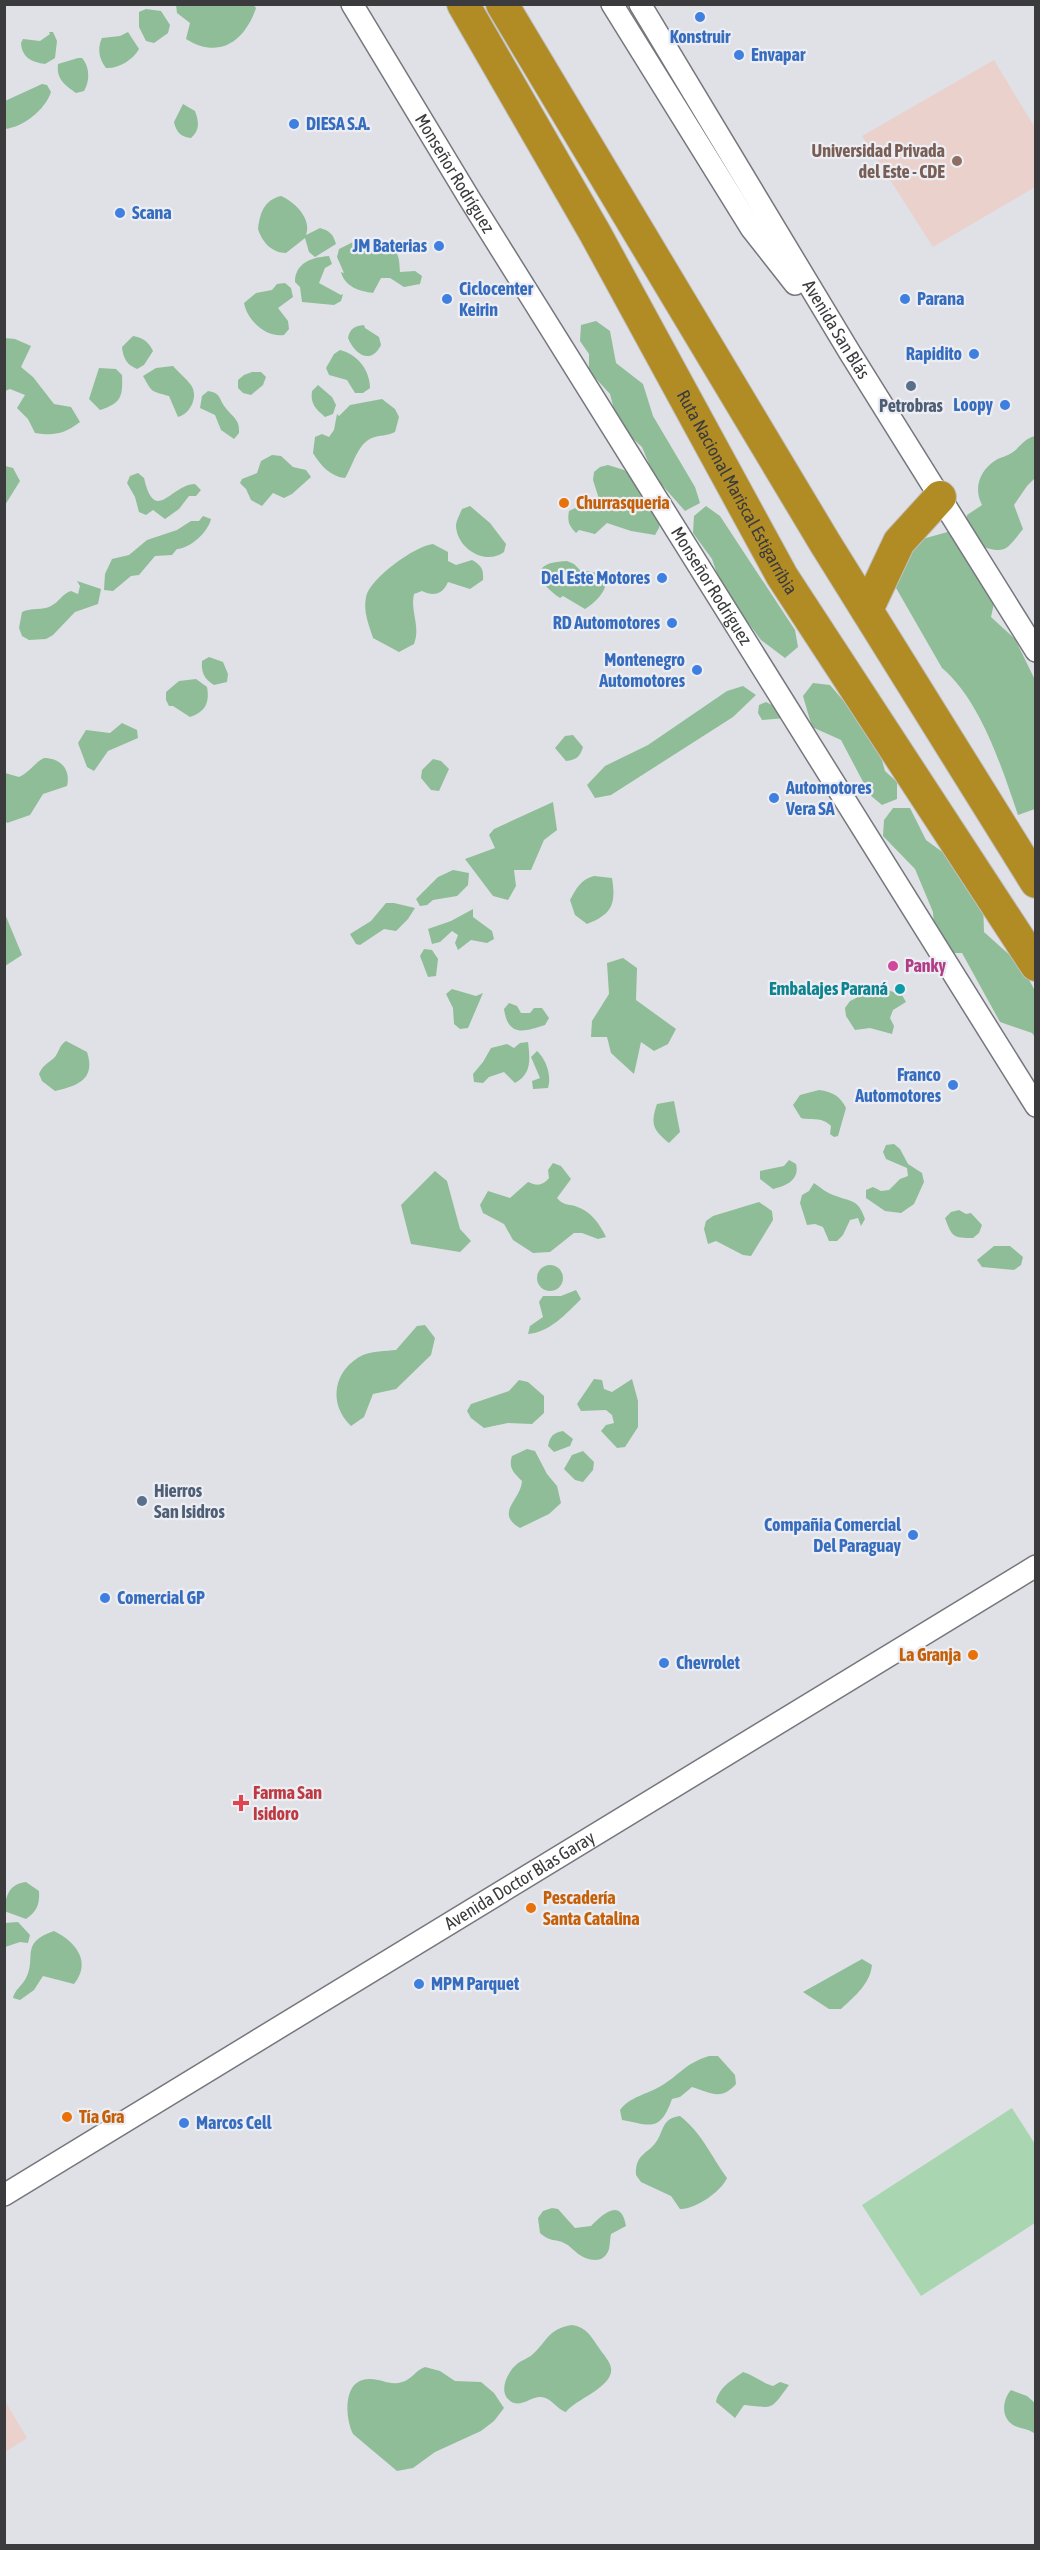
<svg xmlns="http://www.w3.org/2000/svg" width="1040" height="2550" font-family="'Asap Condensed',sans-serif">
<style>
.education{fill:#ead1cb}
.green{fill:#a9d6b1}
.forest{fill:#8fbd98}
.lines{fill:none;stroke-linecap:round;stroke-linejoin:round}
.minor-casing{stroke:#76777d;stroke-width:24}
.highway-casing{stroke:#c0c0c1;stroke-width:34}
.minor{stroke:#fff;stroke-width:21}
.highway{stroke:#b18c25;stroke-width:32}
.shop-dot{fill:#3f7fe0;stroke:#edeef4;stroke-width:2}
.education-dot{fill:#8d6e63;stroke:#edeef4;stroke-width:2}
.service-dot{fill:#5c6f8a;stroke:#edeef4;stroke-width:2}
.food-dot{fill:#e8710a;stroke:#edeef4;stroke-width:2}
.hotel-dot{fill:#d1479c;stroke:#edeef4;stroke-width:2}
.culture-dot{fill:#0f9aa8;stroke:#edeef4;stroke-width:2}
.health-dot{fill:#e0444e;stroke:#edeef4;stroke-width:2}
.labels{text-anchor:middle;stroke-width:4.5;stroke-linejoin:round;paint-order:stroke}
.shop-label{font-size:18px;font-weight:bold;fill:#366cbe;stroke:#edeef4;text-anchor:start}
.education-label{font-size:18px;font-weight:bold;fill:#785e54;stroke:#edeef4;text-anchor:end}
.street-label{font-size:18px;fill:#3b3b3e;stroke:#edeef4}
.service-label{font-size:18px;font-weight:bold;fill:#4e5e75;stroke:#edeef4}
.food-label{font-size:18px;font-weight:bold;fill:#c56008;stroke:#edeef4;text-anchor:start}
.hotel-label{font-size:18px;font-weight:bold;fill:#b23c85;stroke:#edeef4;text-anchor:start}
.culture-label{font-size:18px;font-weight:bold;fill:#0d838f;stroke:#edeef4;text-anchor:end}
.health-label{font-size:18px;font-weight:bold;fill:#be3a42;stroke:#edeef4;text-anchor:start}
</style>
<rect width="100%" height="100%" fill="#dfe1e7"/>
<!-- education -->
<g class="education">
<polygon points="994,60 1035,128 1035,187 933,247 862,136"/>
<polygon points="5,2401 27,2438 5,2452 4,2452"/>
</g>
<!-- green -->
<polygon class="green" points="1012,2108 1035,2144 1035,2223 921,2296 862,2205"/>
<!-- forest -->
<g class="forest">
<path d="M253 4 256 8C245 41 219 60 186 39L190 23 177 13 176 5Z"/>
<polygon points="146,9 161,11 170,25 168,33 154,43 146,41 139,27 139,12"/>
<path d="M49 32H53L57 41 55 58 45 64C32 62 22 58 21 43L23 39 40 41 50 34Z"/>
<path d="M128 32 139 49C133 60 118 69 106 68 99 59 97 48 102 38L120 36Z"/>
<path d="M78 58H82C90 67 90 81 84 91L76 93C65 85 56 79 58 64Z"/>
<path d="M42 84 47 85 51 92C45 110 23 127 5 129V101Z"/>
<path d="M183 104 195 111C199 122 200 130 191 138 181 137 176 132 174 122Z"/>
<path d="M281 196C295 202 312 219 306 235L320 228C330 231 333 234 336 244L315 257 309 252 305 238 286 253C272 253 262 242 258 229 260 213 264 200 281 196Z"/>
<path d="M353 242 361 244 373 253 388 246C400 252 399 260 400 272L415 271 422 276 420 284 404 287 390 278H381L373 293C359 291 345 287 341 272L344 273 337 257 339 249Z"/>
<path d="M329 256 332 264 325 268 319 283 341 295 343 294 341 301 334 305 302 302 300 287 295 282C295 263 312 257 329 256Z"/>
<path d="M285 283 291 288 293 297 278 308 288 321 289 329 284 335C266 338 247 320 244 303L256 293 272 290 277 284Z"/>
<polygon points="596,321 610,331 616,363 643,384 653,416 695,487 700,503 685,511 654,476 642,447 618,425 610,394 589,371 589,354 580,341 581,325"/>
<path d="M364 325 365 328 379 337 381 345C371 365 355 355 348 338 350 328 355 326 364 325Z"/>
<path d="M133 336C143 338 148 341 153 351L144 365 137 369C127 365 123 358 122 347Z"/>
<path d="M5 338 15 339 31 346 21 367 33 377 54 404 71 407 80 422C64 434 54 436 35 433L28 419 17 408 25 395 10 389 5 391Z"/>
<path d="M340 350C357 354 370 370 370 388L363 393H355L347 380 329 375 326 368 334 354Z"/>
<path d="M173 366C178 372 186 378 191 385 199 397 190 414 178 417L169 396C150 391 152 392 143 376L156 368Z"/>
<path d="M99 368 116 369 122 375C123 397 121 403 100 410L89 399Z"/>
<polygon points="252,372 261,372 266,377 263,385 251,395 243,393 238,388 238,380 244,375"/>
<path d="M318 385 332 397 336 405 333 414 325 417C316 409 310 404 312 391Z"/>
<path d="M208 391C221 393 219 399 225 407 233 418 240 419 239 433L234 439 221 430 215 415 200 408 202 396Z"/>
<path d="M382 399 395 409 399 417 395 432C387 436 380 435 372 438 357 444 353 466 345 478 331 477 320 465 313 453L315 437 322 434 329 437 334 430 337 414 339 416 350 405Z"/>
<path d="M1035 436V478L1027 486 1014 505 1023 529C1005 552 1005 554 977 545L966 524 967 515 982 505C973 488 980 470 996 460 1001 457 1008 456 1013 452 1022 445 1024 439 1035 436Z"/>
<polygon points="272,455 281,456 293,467 306,470 311,477 292,494 284,498 273,493 262,506 251,500 246,489 240,483 242,479 257,473 261,461"/>
<path d="M608 465 624 470 638 482 660 519 659 528 655 535 631 531 607 523 595 534 579 530 576 533C569 526 567 521 569 511 579 505 590 508 600 502L593 480 594 472 600 467Z"/>
<polygon points="5,466 13,468 20,481 5,505"/>
<path d="M138 473 144 478C155 526 171 484 195 484L201 490 196 496H189L179 509 165 519 153 510 146 515 139 512 135 497 127 483 130 476Z"/>
<path d="M470 506 490 523 506 544 504 552C486 566 457 549 456 526 456 521 460 514 462 509Z"/>
<polygon points="706,506 720,516 795,630 798,647 785,658 761,640 722,588 712,559 693,533 694,516"/>
<path d="M203 516 211 519C208 532 191 548 177 549L172 555 155 556 139 575 131 576 113 591 104 590 105 574 112 559 129 555 147 540 177 530 191 521H199Z"/>
<path d="M958 529 998 585 991 617 1015 639 1035 680V809L1018 815C1002 768 981 701 942 668L892 581 893 538H926Z"/>
<path d="M433 544 448 552V561L456 565 472 560C481 565 484 569 483 580L470 589 448 582C443 594 434 597 422 591L414 594C410 611 421 627 414 644L399 652 373 638C369 625 363 612 366 597 370 578 415 546 433 544Z"/>
<path d="M567 561 574 564 580 570C586 572 594 571 599 574 616 584 595 603 585 609L563 596 560 598C534 580 530 562 567 561Z"/>
<path d="M77 581 101 589 98 604 75 612 53 635 46 639 29 640 22 636 19 628 22 612C32 607 42 611 51 606 59 602 62 594 71 591L78 594 80 586Z"/>
<path d="M209 657 223 662 228 674 227 682 214 685C204 679 201 672 202 661Z"/>
<path d="M196 679 207 687C210 703 205 712 190 717L173 706H169L166 700V692L179 681Z"/>
<polygon points="813,683 830,685 876,739 885,771 897,782 897,799 882,805 870,795 841,740 812,727 803,696"/>
<polygon points="743,686 756,695 733,717 611,795 595,798 587,785 605,766 648,745 727,691"/>
<polygon points="766,702 782,710 786,718 762,720 758,713 759,705"/>
<polygon points="122,723 137,730 138,738 108,751 94,771 87,767 78,743 86,730 110,733"/>
<path d="M573 735 583 747C580 757 576 760 566 761L555 748 565 736Z"/>
<path d="M44 758C61 758 71 770 67 786L43 794 30 815 7 823 5 820V773L19 777C30 772 34 763 44 758Z"/>
<polygon points="433,759 441,761 449,769 439,791 431,790 421,778 422,770"/>
<polygon points="553,802 557,830 544,840 531,870 514,870 516,886 508,900 493,896 465,859 495,848 489,835 494,829"/>
<polygon points="893,808 910,808 926,840 967,870 983,900 984,932 1022,966 1035,991 1035,1037 1032,1033 1000,1022 962,953 946,953 935,943 933,912 915,869 883,836 884,820"/>
<polygon points="453,870 469,873 468,885 457,896 433,900 427,905 420,906 416,899 438,877"/>
<path d="M594 876 612 878C616 903 613 914 587 924L575 915 570 900C576 889 581 879 594 876Z"/>
<polygon points="386,903 394,903 415,908 408,919 396,931 384,929 360,945 356,944 350,934 371,921"/>
<polygon points="473,909 473,917 492,931 494,939 487,943 471,940 458,950 455,943 458,935 452,931 440,942 432,944 428,929 451,921"/>
<polygon points="5,914 22,955 5,966 4,966"/>
<polygon points="424,949 432,950 438,959 436,976 428,977 420,956"/>
<polygon points="623,958 637,968 636,1000 676,1029 668,1044 654,1051 641,1042 634,1074 611,1053 607,1037 591,1037 592,1021 609,994 607,963"/>
<polygon points="879,987 902,995 906,1002 893,1010 890,1018 894,1026 892,1034 870,1028 855,1030 846,1016 845,1008 850,1001"/>
<polygon points="452,989 476,996 483,993 468,1028 460,1029 454,1024 453,1008 446,994"/>
<path d="M509 1003 517 1006 521 1013H530L534 1008H542L549 1018 545 1025C524 1032 508 1037 504 1009Z"/>
<path d="M66 1041 87 1052C96 1079 78 1086 55 1091L42 1081 39 1074C43 1065 47 1064 54 1058 59 1053 59 1045 66 1041Z"/>
<path d="M528 1042C530 1059 532 1074 515 1083L504 1072 489 1077 483 1083 474 1082 473 1074 483 1062 491 1048 507 1044 514 1048 520 1043Z"/>
<path d="M537 1051C546 1059 552 1076 548 1088L533 1089 532 1081 540 1078 531 1057Z"/>
<path d="M819 1090C833 1092 840 1096 846 1108L838 1136 834 1137 830 1134 831 1126C821 1116 811 1121 801 1118L793 1105 800 1095Z"/>
<path d="M674 1101 680 1132 669 1143C653 1130 650 1124 657 1104Z"/>
<polygon points="894,1144 900,1149 908,1164 922,1173 924,1182 914,1204 901,1213 885,1211 866,1198 866,1190 873,1187 881,1191 889,1190 900,1179 908,1176 907,1168 886,1159 883,1152 886,1145"/>
<path d="M789 1160 796 1164C800 1180 786 1186 773 1189L760 1179V1171L784 1166Z"/>
<path d="M553 1163 561 1166 571 1179 557 1198C563 1205 567 1204 575 1206 591 1211 599 1223 606 1237L598 1239 582 1233H574L550 1252 533 1253 513 1240 504 1224 483 1213 480 1205 488 1191 510 1198 528 1182C537 1186 542 1186 549 1178L548 1170Z"/>
<polygon points="435,1171 447,1181 460,1229 471,1241 460,1252 411,1244 401,1205"/>
<path d="M814 1183C821 1188 828 1194 836 1196 852 1202 858 1199 865 1219L861 1226 858 1218 850 1220 843 1235 837 1241H829L823 1227 815 1224 807 1225 800 1203 802 1195 809 1191Z"/>
<polygon points="759,1202 772,1211 773,1220 751,1256 743,1255 716,1241 708,1244 704,1229 706,1221 713,1216"/>
<path d="M959 1210 966 1214 971 1213 982 1225 979 1233 973 1238C953 1238 952 1237 945 1218L951 1212Z"/>
<polygon points="994,1246 1010,1246 1023,1257 1021,1265 1014,1270 982,1267 977,1260"/>
<circle cx="550" cy="1278" r="13"/>
<path d="M576 1290 581 1299C567 1313 549 1333 528 1334L530 1326 543 1317 539 1302 543 1296H561Z"/>
<path d="M425 1325 435 1338 431 1355 396 1389 373 1394 364 1417 351 1426C327 1403 334 1369 363 1355 372 1351 386 1351 396 1350L417 1326Z"/>
<polygon points="594,1379 602,1380 604,1389 612,1392 632,1379 638,1401 638,1427 625,1447 617,1448 601,1431 606,1425 614,1423 612,1415 606,1410 581,1411 577,1404"/>
<polygon points="519,1380 528,1382 544,1396 544,1413 532,1424 508,1423 484,1428 471,1418 467,1411 471,1404 509,1391"/>
<path d="M563 1431 573 1439 570 1446 554 1452 548 1446C550 1436 553 1433 563 1431Z"/>
<path d="M527 1449 535 1451 547 1474 557 1486 561 1503 549 1514 520 1528C494 1513 521 1500 522 1481 514 1473 508 1468 512 1456Z"/>
<polygon points="583,1451 594,1462 593,1470 583,1482 575,1480 564,1469 572,1455"/>
<path d="M26 1882 39 1891C40 1905 36 1912 26 1919L4 1911C6 1895 9 1884 26 1882Z"/>
<polygon points="18,1922 30,1935 28,1943 20,1942 5,1947 5,1923"/>
<path d="M54 1931C76 1942 92 1962 74 1984L43 1976 34 1990 20 2000 13 1998C15 1989 22 1986 26 1978 37 1957 19 1943 54 1931Z"/>
<path d="M862 1959 872 1965C870 1984 855 1996 841 2009H829L803 1992Z"/>
<path d="M709 2056H718L735 2075 736 2084C721 2101 711 2093 692 2087L680 2097 672 2099C660 2133 650 2125 622 2120L620 2110C631 2096 646 2095 661 2086 681 2074 684 2064 709 2056Z"/>
<path d="M680 2116C702 2133 711 2156 727 2178 721 2192 694 2210 680 2209L671 2196 641 2182 636 2175C635 2152 649 2155 658 2139 665 2126 663 2119 680 2116Z"/>
<path d="M552 2208 558 2209 575 2228 591 2226C603 2214 621 2197 626 2226L611 2234C610 2239 610 2244 609 2249 604 2265 587 2261 577 2253 573 2250 570 2246 566 2244 556 2238 551 2243 540 2233L538 2218 543 2211Z"/>
<path d="M572 2325C586 2327 591 2336 599 2348 603 2354 610 2361 611 2368 614 2387 576 2399 566 2412 556 2409 551 2396 539 2397 529 2398 519 2409 509 2400 498 2391 508 2371 517 2364 521 2360 528 2359 533 2354 548 2340 548 2329 572 2325Z"/>
<path d="M425 2367 440 2371 455 2381 481 2382 494 2393 504 2408 494 2421 481 2431 435 2452 413 2468 397 2471 353 2434C345 2418 342 2378 370 2379 382 2379 390 2386 402 2382 411 2380 416 2370 425 2367Z"/>
<path d="M743 2372C754 2375 762 2383 773 2386L780 2382 789 2385C770 2411 774 2408 744 2405L735 2418 716 2402C719 2387 731 2381 743 2372Z"/>
<path d="M1011 2390 1027 2396 1035 2403V2434C1028 2428 1020 2429 1013 2425 1000 2417 1003 2399 1011 2390Z"/>
</g>
<g class="lines">
<!-- minor casing -->
<g class="minor-casing">
<g id="minor">
<path id="s1" d="M352 4 469 198 1036 1106"/>
<polyline points="612,4 751,228 795,284"/>
<path id="s2" d="M640 4 850 353 1036 651"/>
<path id="s3" d="M4 2195 1036 1566"/>
</g>
</g>
<!-- highway casing -->
<g class="highway-casing">
<g id="highway">
<path id="s4" d="M463 4 595 233 782 576 1036 965"/>
<polyline points="502,4 825,543 1036,882"/>
<polyline points="867,610 899,542 940,497"/>
</g>
</g>
<!-- minor -->
<use href="#minor" class="minor"/>
<!-- highway -->
<use href="#highway" class="highway"/>
</g>
<!-- markers -->
<g class="shop-dot">
<circle cx="700" cy="17" r="6"/>
<circle cx="739" cy="55" r="6"/>
<circle cx="294" cy="124" r="6"/>
<circle cx="120" cy="213" r="6"/>
<circle cx="439" cy="246" r="6"/>
<circle cx="447" cy="299" r="6"/>
<circle cx="905" cy="299" r="6"/>
<circle cx="974" cy="354" r="6"/>
<circle cx="1005" cy="405" r="6"/>
<circle cx="662" cy="578" r="6"/>
<circle cx="672" cy="623" r="6"/>
<circle cx="697" cy="670" r="6"/>
<circle cx="774" cy="798" r="6"/>
<circle cx="953" cy="1085" r="6"/>
<circle cx="913" cy="1535" r="6"/>
<circle cx="105" cy="1598" r="6"/>
<circle cx="664" cy="1663" r="6"/>
<circle cx="419" cy="1984" r="6"/>
<circle cx="184" cy="2123" r="6"/>
</g>
<circle class="education-dot" cx="957" cy="161" r="6"/>
<g class="service-dot">
<circle cx="911" cy="386" r="6"/>
<circle cx="142" cy="1501" r="6"/>
</g>
<g class="food-dot">
<circle cx="564" cy="503" r="6"/>
<circle cx="973" cy="1655" r="6"/>
<circle cx="531" cy="1908" r="6"/>
<circle cx="67" cy="2117" r="6"/>
</g>
<circle class="hotel-dot" cx="893" cy="966" r="6"/>
<circle class="culture-dot" cx="900" cy="989" r="6"/>
<path class="health-dot" d="M238 1794h6v6h6v6h-6v6h-6v-6h-6v-6h6z"/>
<g class="labels">
<!-- shop labels -->
<g class="shop-label">
<text x="700" y="43" text-anchor="middle">Konstruir</text>
<text x="751" y="61">Envapar</text>
<text x="306" y="130">DIESA S.A.</text>
<text x="132" y="219">Scana</text>
<text x="427" y="252" text-anchor="end">JM Baterias</text>
<text x="459" y="295">Ciclocenter<tspan x="459" dy="21">Keirin</tspan></text>
<text x="917" y="305">Parana</text>
<text x="962" y="360" text-anchor="end">Rapidito</text>
<text x="993" y="411" text-anchor="end">Loopy</text>
<text x="650" y="584" text-anchor="end">Del Este Motores</text>
<text x="660" y="629" text-anchor="end">RD Automotores</text>
<text x="685" y="666" text-anchor="end">Montenegro<tspan x="685" dy="21">Automotores</tspan></text>
<text x="786" y="794">Automotores<tspan x="786" dy="21">Vera SA</tspan></text>
<text x="941" y="1081" text-anchor="end">Franco<tspan x="941" dy="21">Automotores</tspan></text>
<text x="901" y="1531" text-anchor="end">Compañia Comercial<tspan x="901" dy="21">Del Paraguay</tspan></text>
<text x="117" y="1604">Comercial GP</text>
<text x="676" y="1669">Chevrolet</text>
<text x="431" y="1990">MPM Parquet</text>
<text x="196" y="2129">Marcos Cell</text>
</g>
<!-- education labels -->
<g class="education-label">
<text x="945" y="157">Universidad Privada<tspan x="945" dy="21">del Este - CDE</tspan></text>
</g>
<!-- street labels -->
<g class="street-label">
<text dy="6" stroke="none"><textPath href="#s1" startOffset="198">Monseñor Rodríguez</textPath></text>
<text dy="6" stroke="none"><textPath href="#s2" startOffset="380">Avenida San Blás</textPath></text>
<text dy="6" stroke="none"><textPath href="#s4" startOffset="560">Ruta Nacional Mariscal Estigarribia</textPath></text>
<text dy="6" stroke="none"><textPath href="#s1" startOffset="684">Monseñor Rodríguez</textPath></text>
<text dy="6" stroke="none"><textPath href="#s3" startOffset="604">Avenida Doctor Blas Garay</textPath></text>
</g>
<!-- service labels -->
<g class="service-label">
<text x="911" y="412">Petrobras</text>
<text x="154" y="1497" text-anchor="start">Hierros<tspan x="154" dy="21">San Isidros</tspan></text>
</g>
<!-- food labels -->
<g class="food-label">
<text x="576" y="509">Churrasqueria</text>
<text x="961" y="1661" text-anchor="end">La Granja</text>
<text x="543" y="1904">Pescadería<tspan x="543" dy="21">Santa Catalina</tspan></text>
<text x="79" y="2123">Tía Gra</text>
</g>
<!-- hotel labels -->
<g class="hotel-label">
<text x="905" y="972">Panky</text>
</g>
<!-- culture labels -->
<g class="culture-label">
<text x="888" y="995">Embalajes Paraná</text>
</g>
<!-- health labels -->
<g class="health-label">
<text x="253" y="1799">Farma San<tspan x="253" dy="21">Isidoro</tspan></text>
</g>
</g>
<!-- border -->
<rect width="1040" height="2550" fill="none" stroke="#3b3b3e" stroke-width="12"/>
</svg>
